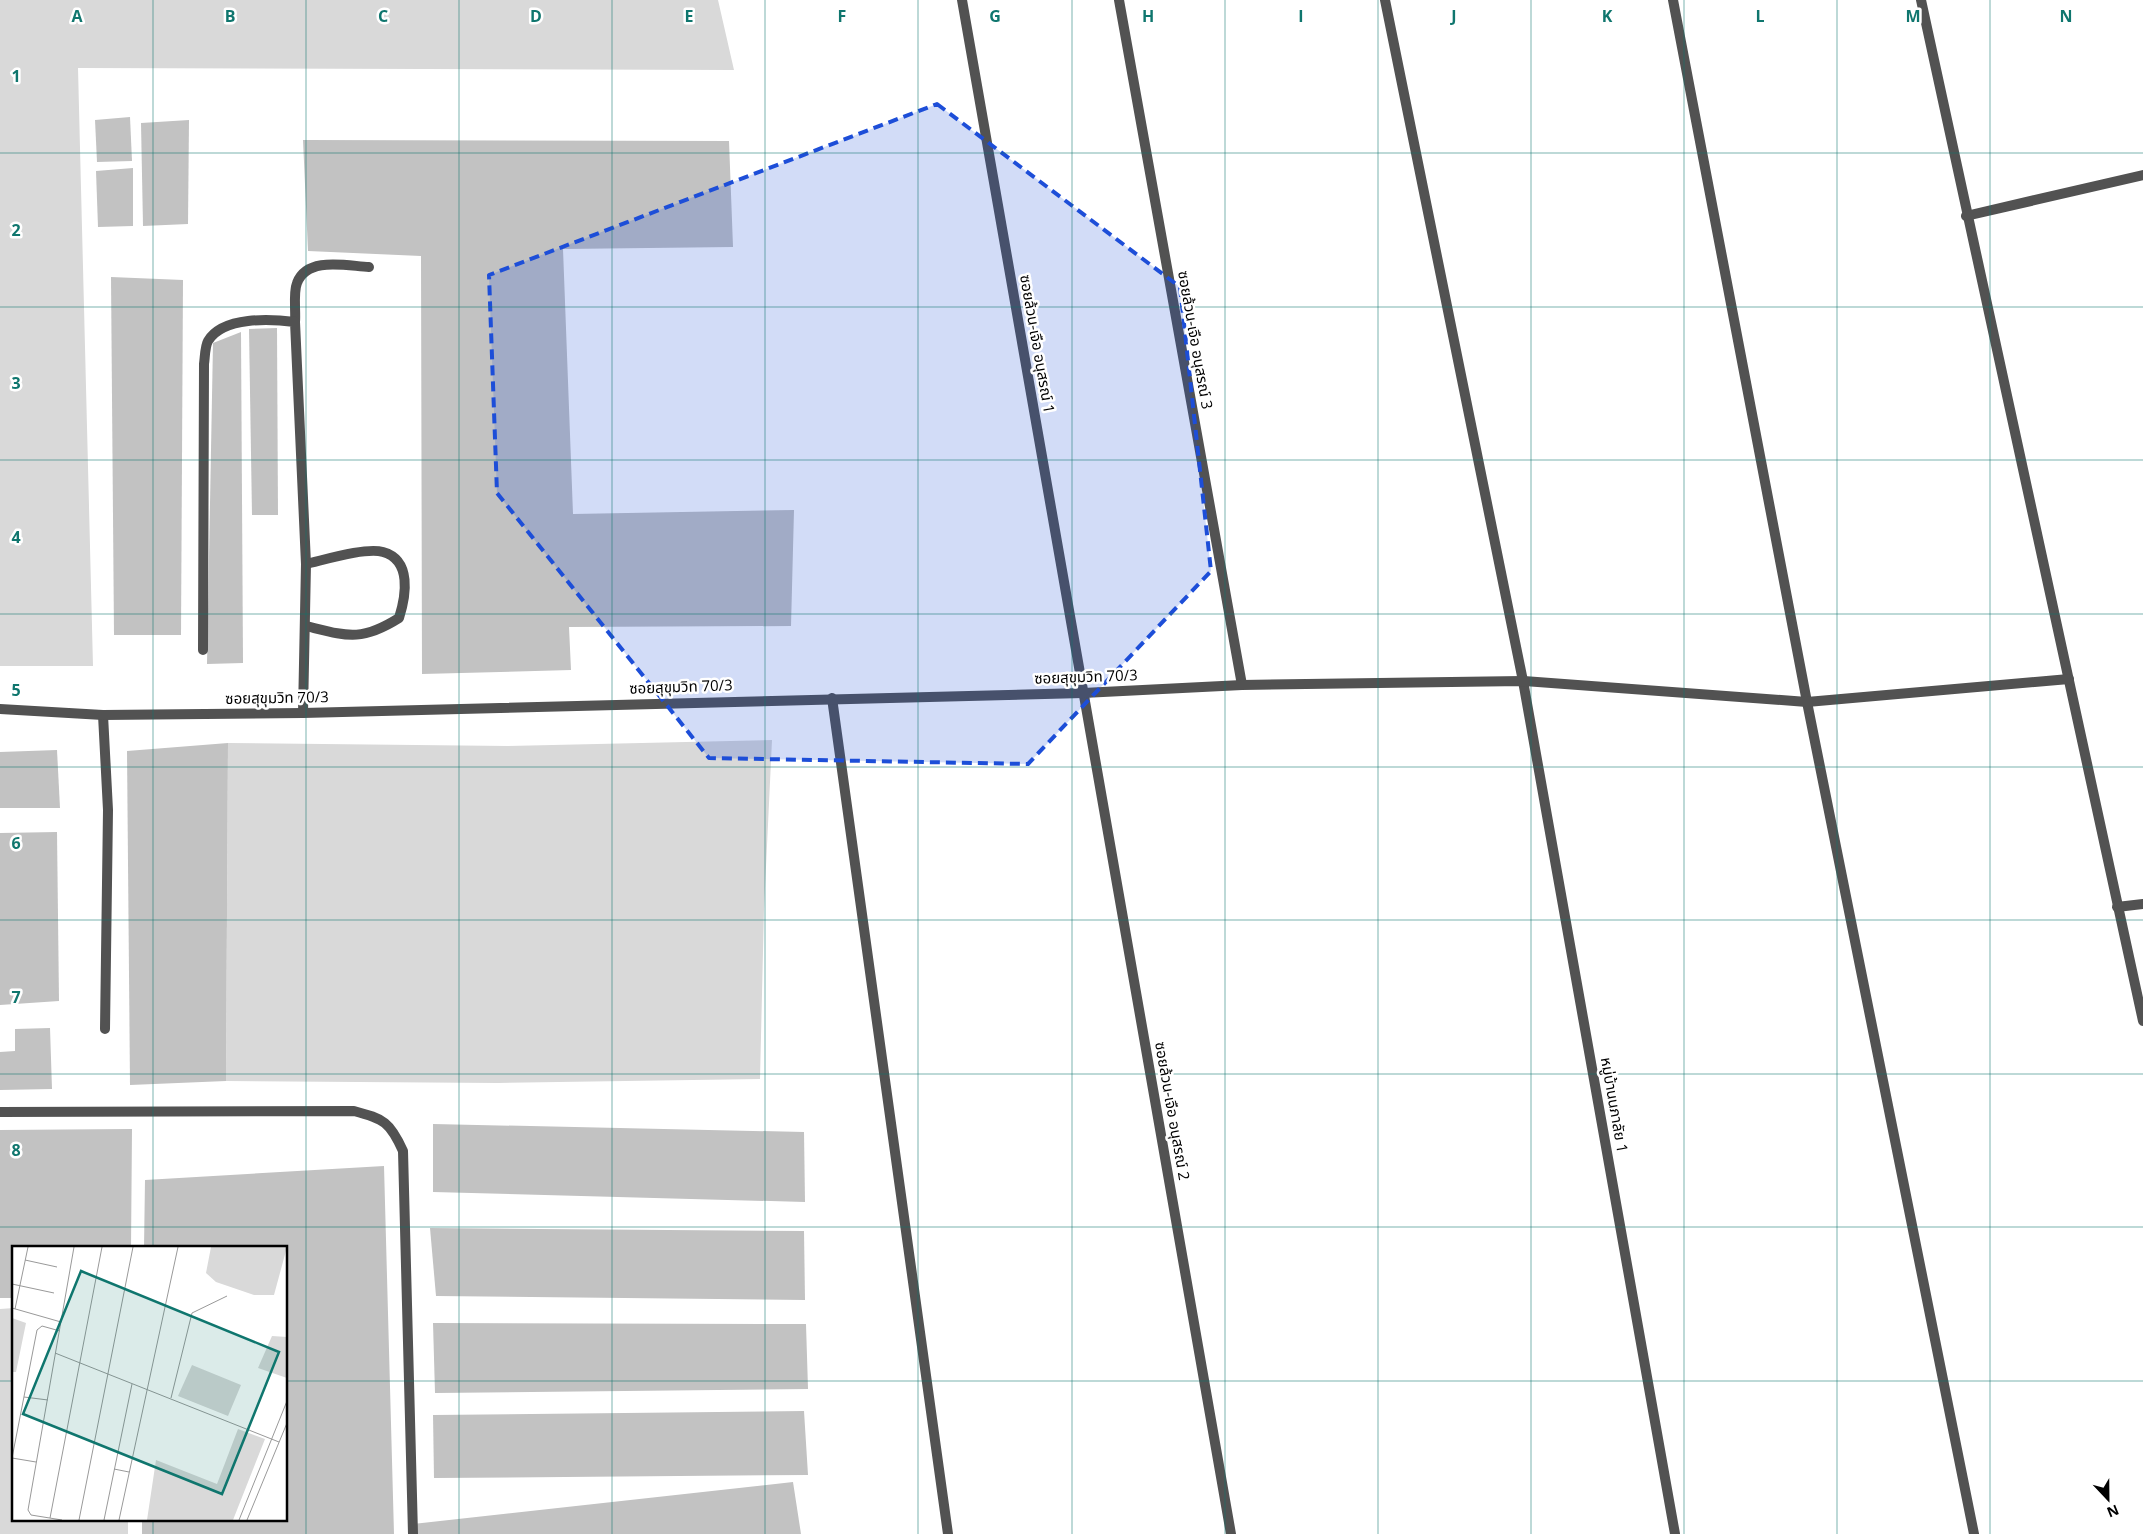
<svg xmlns="http://www.w3.org/2000/svg" width="2143" height="1534" font-family="'Open Sans','Noto Sans Thai',sans-serif">
<style>
.green{fill:#d9d9d9}
.building{fill:#c2c2c2}
.lines{fill:none;stroke-linecap:round;stroke-linejoin:round}
.service{stroke:#525252;stroke-width:10}
.minor{stroke:#525252;stroke-width:10}
.marked{fill:#1d4ed8;fill-opacity:0.2;stroke:#1d4ed8;stroke-width:4;stroke-dasharray:10 6;stroke-linejoin:round}
.grid{fill:none;stroke:#0f766e;stroke-width:1;stroke-opacity:0.55}
.labels{text-anchor:middle;stroke-width:5;stroke-linejoin:round;paint-order:stroke}
.street-label{font-size:15px;fill:#000;stroke:#fff}
.inset-road{fill:none;stroke:#999;stroke-width:1}
.view{fill:#0f766e;fill-opacity:0.15;stroke:#0f766e;stroke-width:2.5}
.inset-edge{fill:none;stroke:#000;stroke-width:2.5}
.grid-label{font-size:16px;text-anchor:middle;font-weight:bold;fill:#0f766e;stroke:#fff;stroke-width:5;stroke-linejoin:round;paint-order:stroke}
</style>
<rect width="100%" height="100%" fill="#fff"/>
<!-- green -->
<g class="green">
<polygon points="0,0 718,0 734,70 78,68 93,666 0,666"/>
<polygon points="772,740 764,909 760,1079 498,1083 226,1081 228,743 508,746"/>
<polygon points="14,1308 14,1520 128,1520 128,1534 0,1534 0,1309"/>
</g>
<!-- building -->
<g class="building">
<polygon points="130,117 132,161 97,162 95,120"/>
<polygon points="189,120 188,224 143,226 141,123"/>
<polygon points="303,140 729,141 733,247 563,249 573,514 794,510 791,626 569,627 571,670 422,674 421,256 308,251"/>
<polygon points="133,168 133,226 98,227 96,171"/>
<polygon points="111,277 183,280 181,635 114,635"/>
<polygon points="277,328 278,515 252,515 249,329"/>
<polygon points="241,332 243,663 207,664 213,343"/>
<polygon points="228,743 226,1081 130,1085 127,751"/>
<polygon points="57,750 60,808 0,808 0,752"/>
<polygon points="57,832 59,1001 0,1005 0,833"/>
<polygon points="50,1028 52,1089 0,1090 0,1052 15,1051 15,1029"/>
<polygon points="433,1124 804,1132 805,1202 433,1192"/>
<polygon points="132,1129 131,1248 14,1248 14,1298 0,1298 0,1130"/>
<polygon points="384,1166 394,1534 142,1534 142,1520 286,1520 286,1248 144,1248 145,1180"/>
<polygon points="430,1228 804,1231 805,1300 436,1296"/>
<polygon points="433,1323 806,1324 808,1389 435,1393"/>
<polygon points="804,1411 808,1475 434,1478 433,1415"/>
<polygon points="793,1482 801,1534 415,1534 413,1524"/>
</g>
<g class="lines">
<!-- service -->
<g class="service">
<path d="M295 322C296 311 293 293 297 283 307 256 347 266 369 267"/>
<path d="M306 626C347 636 361 642 399 618 406 596 412 560 383 552 366 547 324 560 306 564"/>
<path d="M203 650 204 364C205 357 205 346 208 341 223 316 271 319 295 322L306 564 303 713"/>
<polyline points="103,715 108,810 105,1029"/>
<path d="M0 1112 354 1111C384 1119 390 1122 403 1151L413 1534"/>
</g>
<!-- minor -->
<g class="minor">
<polyline points="962,0 1231,1534"/>
<polyline points="1119,0 1242,685"/>
<polyline points="1385,0 1523,681 1675,1534"/>
<polyline points="1673,0 1807,702 1974,1534"/>
<polyline points="1921,0 2143,1021"/>
<polyline points="1966,216 2143,175"/>
<polyline points="832,698 948,1534"/>
<polyline points="0,709 103,715 303,713 1083,693 1242,685 1523,681 1807,702 2069,679"/>
<polyline points="2117,907 2143,904"/>
</g>
</g>
<!-- marked area -->
<path class="marked" d="M937 104 1180 287 1211 571 1028 764 709 758 497 493 489 275Z"/>
<!-- grid -->
<path class="grid" d="M153 0V1248M306 0V1534M459 0V1534M612 0V1534M765 0V1534M918 0V1534M1072 0V1534M1225 0V1534M1378 0V1534M1531 0V1534M1684 0V1534M1837 0V1534M1990 0V1534M0 153H2143M0 307H2143M0 460H2143M0 614H2143M0 767H2143M0 920H2143M0 1074H2143M0 1227H2143M0 1381H14M286 1381H2143M153 1520V1534"/>
<g class="labels">
<!-- street labels -->
<g class="street-label">
<text transform="translate(1195 340) rotate(80)" y="5">ซอยล้วน-เจือ อนุสรณ์ 3</text>
<text transform="translate(1037 344) rotate(80)" y="5">ซอยล้วน-เจือ อนุสรณ์ 1</text>
<text transform="translate(1086 677) rotate(-2)" y="5">ซอยสุขุมวิท 70/3</text>
<text transform="translate(681 687) rotate(-2)" y="5">ซอยสุขุมวิท 70/3</text>
<text transform="translate(277 698) rotate(-1)" y="5">ซอยสุขุมวิท 70/3</text>
<text transform="translate(1614 1105) rotate(80)" y="5">หมู่บ้านนภาลัย 1</text>
<text transform="translate(1172 1111) rotate(80)" y="5">ซอยล้วน-เจือ อนุสรณ์ 2</text>
</g>
</g>
<!-- overview -->
<g transform="translate(12 1246)">
<rect width="275" height="275" fill="#fff"/>
<path d="M199 1H275L262 49H242L204 36 194 27ZM0 72 14 77 4 126H0ZM260 90 275 91V132L246 122ZM180 119 229 139 216 170 166 150ZM226 183 253 193 221 274H135L144 214 205 238Z" fill="#d9d9d9"/>
<path class="inset-road" d="M13 14 45 21M0 38 42 47M0 62 49 76M3 63 16 1M43 107 267 196M12 151 36 154M159 152 180 67 215 50M0 212 25 84 30 80 48 85M0 212 24 216M102 223 117 226M38 272 90 1M50 274 19 269 16 264 62 1M67 274 121 1M92 274 120 138M107 274 166 1M227 274 275 155M235 274 275 177"/>
<path class="view" d="M69 25 267 106 210 248 11 168Z"/>
<rect width="275" height="275" class="inset-edge"/>
</g>
<g class="grid-label">
<text x="77" y="22">A</text>
<text x="230" y="22">B</text>
<text x="383" y="22">C</text>
<text x="536" y="22">D</text>
<text x="689" y="22">E</text>
<text x="842" y="22">F</text>
<text x="995" y="22">G</text>
<text x="1148" y="22">H</text>
<text x="1301" y="22">I</text>
<text x="1454" y="22">J</text>
<text x="1607" y="22">K</text>
<text x="1760" y="22">L</text>
<text x="1913" y="22">M</text>
<text x="2066" y="22">N</text>
<text x="16" y="82">1</text>
<text x="16" y="236">2</text>
<text x="16" y="389">3</text>
<text x="16" y="543">4</text>
<text x="16" y="696">5</text>
<text x="16" y="849">6</text>
<text x="16" y="1003">7</text>
<text x="16" y="1156">8</text>
</g>
<!-- north arrow -->
<g transform="translate(2108 1499) rotate(158)" stroke="#ffffff" stroke-width="4" paint-order="stroke">
<path d="M0-4L9 19L0 12L-9 19Z" fill="#000000"/>
<text y="-8" font-size="14" font-weight="bold" text-anchor="middle" fill="#000000">N</text>
</g>
</svg>
